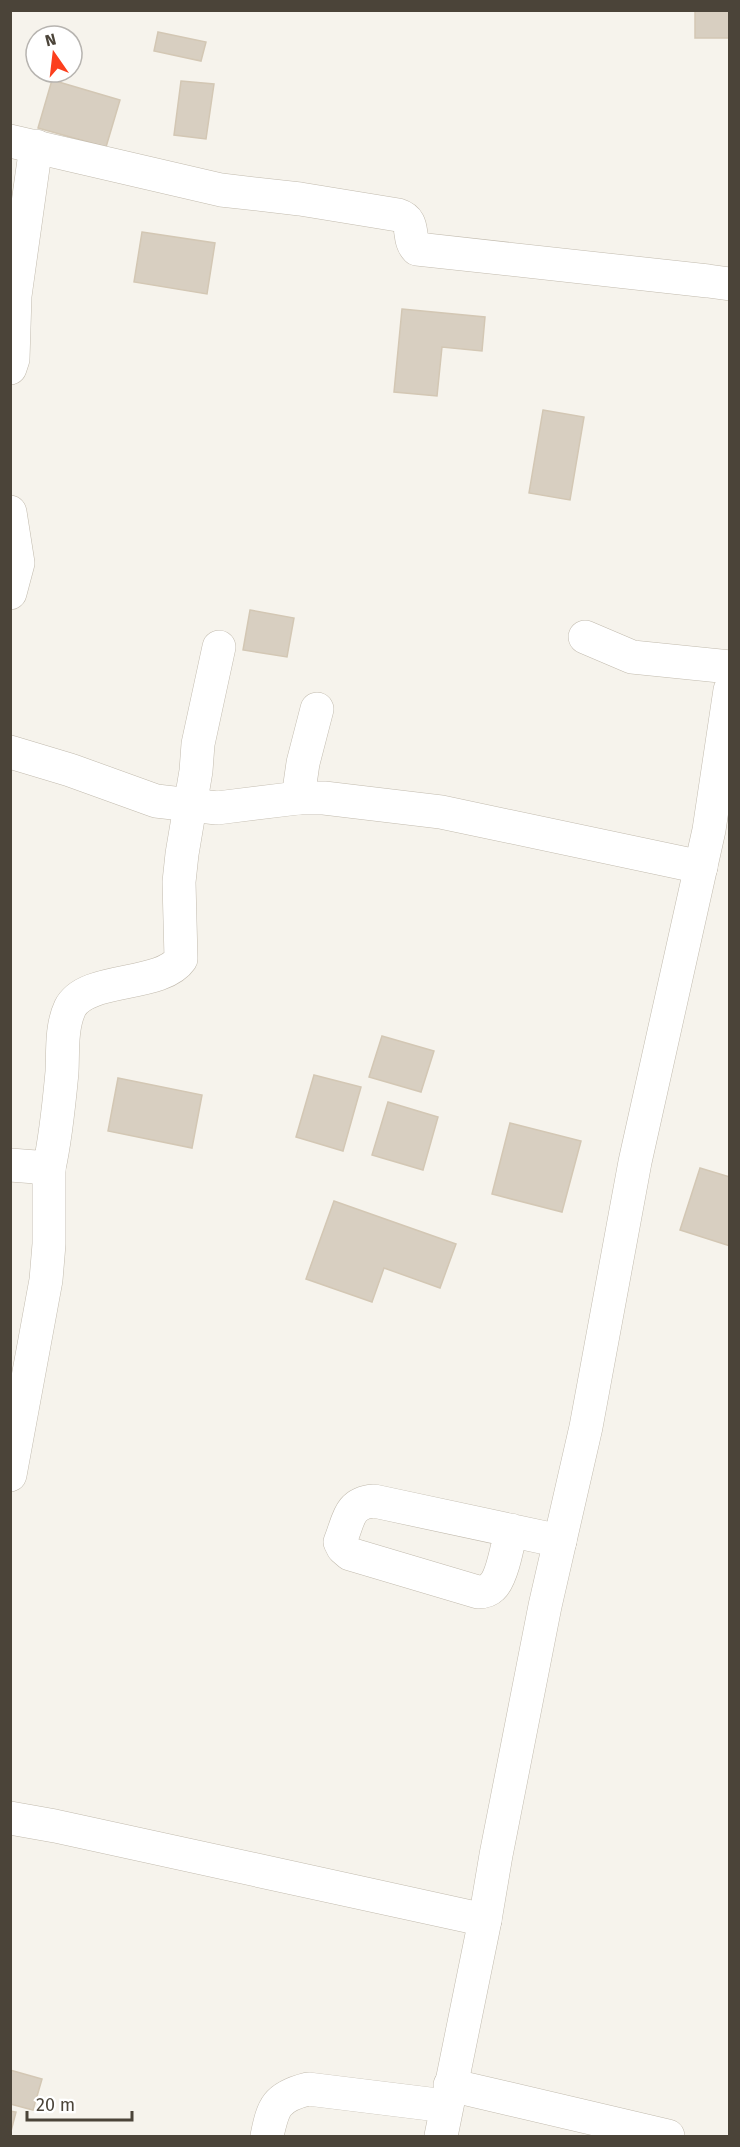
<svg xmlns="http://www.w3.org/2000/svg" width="740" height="2147" font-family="'Fira Sans',sans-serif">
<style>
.building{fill:#d8cfc1;stroke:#d3c7b4;stroke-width:1.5}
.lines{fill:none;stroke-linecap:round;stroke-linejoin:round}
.minor-casing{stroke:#c2bbae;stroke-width:34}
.minor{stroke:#fff;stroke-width:33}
</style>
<rect width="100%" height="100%" fill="#f6f3ec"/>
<!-- building -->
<g class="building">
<rect x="695" y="10" width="35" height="28"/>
<polygon points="158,32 206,42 201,61 154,51"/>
<polygon points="52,80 120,100 106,147 38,128"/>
<polygon points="181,81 214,84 206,139 174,135"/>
<polygon points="142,232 215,243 207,294 134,282"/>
<polygon points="402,309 485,317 482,351 442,347 437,396 394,392"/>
<polygon points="543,410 584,417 570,500 529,493"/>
<polygon points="250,610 294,618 287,657 243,650"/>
<polygon points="382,1036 434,1051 421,1092 369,1077"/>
<polygon points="314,1075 361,1087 343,1151 296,1137"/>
<polygon points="118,1078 202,1095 192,1148 108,1131"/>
<polygon points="388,1102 438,1117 423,1170 372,1155"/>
<polygon points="510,1123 581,1141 562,1212 492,1194"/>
<polygon points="700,1168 730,1177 730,1246 680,1230"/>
<polygon points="334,1201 456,1244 440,1288 384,1268 372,1302 306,1279"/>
<polygon points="10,2070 42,2079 33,2110 10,2104"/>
<polygon points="10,2111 16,2112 10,2135"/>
</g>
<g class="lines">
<!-- minor casing -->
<g class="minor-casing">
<g id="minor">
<path d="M10 141 221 190 300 199 398 215C417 221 406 238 417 249L708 281 730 284"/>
<polyline points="10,368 13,359 15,296 36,146"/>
<polyline points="10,512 18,563 10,593"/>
<polyline points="585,637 632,657 730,667"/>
<polyline points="10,752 70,770 156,801 217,808 298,798 324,798 441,812 701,867"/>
<polyline points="298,798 303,763 317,709"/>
<path d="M10 1165 49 1168C56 1137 59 1104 62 1072 63 1052 61 1027 70 1008 86 976 161 988 181 959L179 882 182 854 196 771 198 744 219 647"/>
<polyline points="10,1475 46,1280 49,1244 49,1168"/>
<path d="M511 1530C508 1544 502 1578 492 1587 488 1591 483 1592 478 1592L350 1554 343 1548 340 1542C349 1520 348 1503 374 1501L560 1541"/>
<polyline points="10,1818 55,1826 485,1920"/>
<polyline points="450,2085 668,2136"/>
<path d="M267 2136C273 2107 276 2097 308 2089L446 2106"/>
<polyline points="441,2136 485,1920 496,1855 545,1606 586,1427 635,1162 709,830 730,690"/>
</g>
</g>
<!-- minor -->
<use href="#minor" class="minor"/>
</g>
<!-- border -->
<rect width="740" height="2147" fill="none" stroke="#4b4439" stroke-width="24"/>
<!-- north arrow -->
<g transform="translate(54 54) rotate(346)"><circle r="28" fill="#ffffff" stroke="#b7b4b0" stroke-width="1.5"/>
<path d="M0-4.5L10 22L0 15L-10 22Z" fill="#fc3f1d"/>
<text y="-9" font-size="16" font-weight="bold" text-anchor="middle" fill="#4b4439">N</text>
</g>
<!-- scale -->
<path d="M27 2111v9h105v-9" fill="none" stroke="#4b4439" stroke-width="3"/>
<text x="36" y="2111" font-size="18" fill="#4b4439" stroke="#ffffff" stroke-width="4.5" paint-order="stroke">20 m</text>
</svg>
